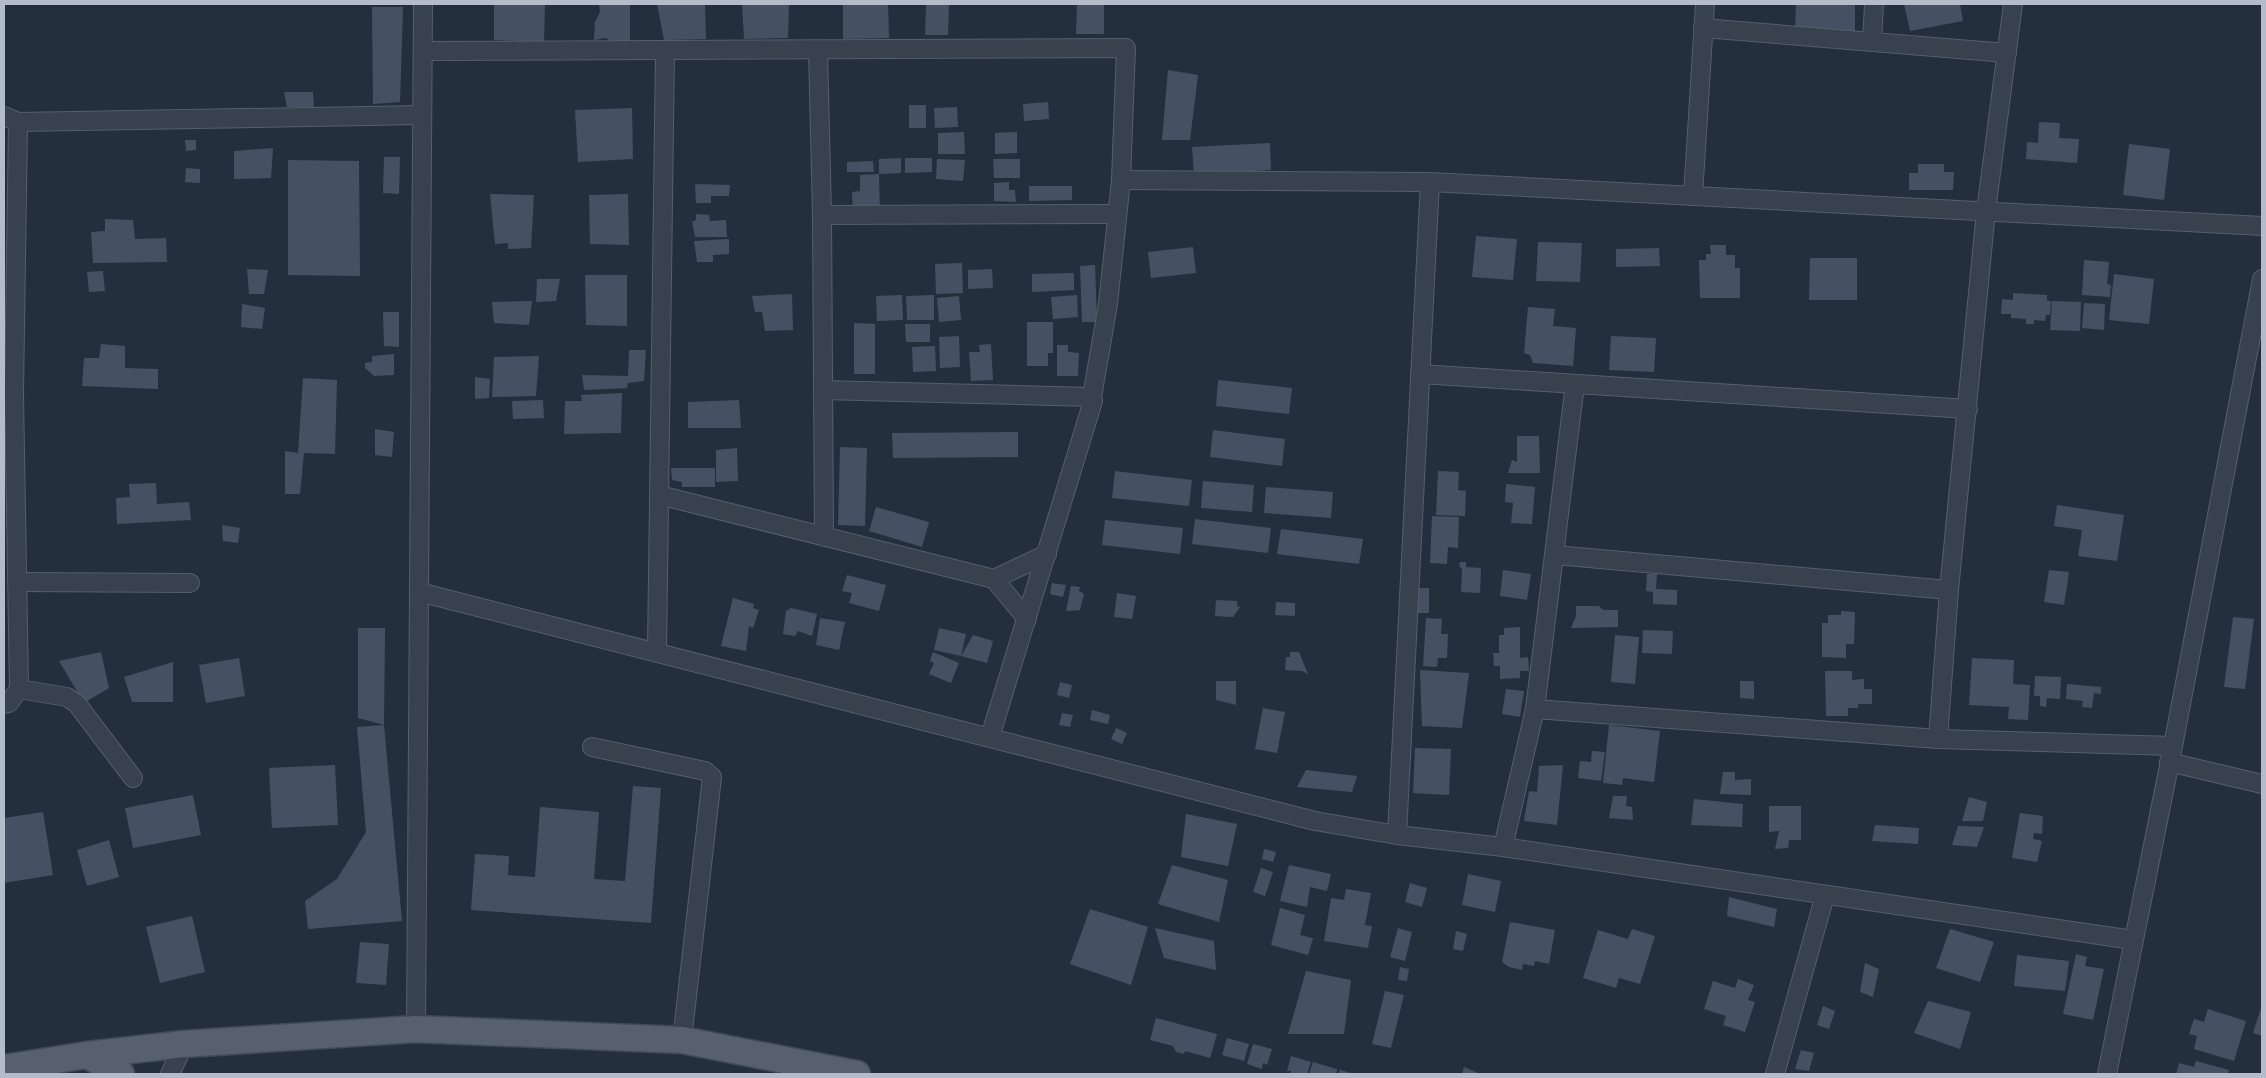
<svg xmlns="http://www.w3.org/2000/svg" width="2266" height="1078" font-family="'Varela Round',sans-serif">
<style>
.building{fill:#455162}
.lines{fill:none;stroke-linecap:round;stroke-linejoin:round}
.street-casing{stroke:#565f6c;stroke-width:20}
.primary-casing{stroke:#414a57;stroke-width:29}
.street{stroke:#38414e;stroke-width:18}
.primary{stroke:#56606e;stroke-width:26}
</style>
<rect width="100%" height="100%" fill="#242f3e"/>
<!-- building -->
<g class="building">
<polygon points="494,4 545,4 544,42 494,40"/>
<polygon points="599,4 630,4 630,44 616,44 606,38 594,40 595,22 600,12"/>
<polygon points="657,4 705,4 706,39 664,40"/>
<polygon points="742,4 789,4 788,38 744,39"/>
<polygon points="843,4 888,4 889,38 843,39"/>
<polygon points="1077,4 1104,4 1104,34 1076,34"/>
<polygon points="1796,4 1855,4 1855,32 1795,31"/>
<polygon points="1904,4 1960,4 1963,21 1910,31"/>
<polygon points="926,5 949,5 948,35 925,35"/>
<polygon points="372,7 403,7 400,102 373,104"/>
<polygon points="1168,70 1198,75 1190,140 1162,140"/>
<polygon points="284,92 313,92 314,107 287,107"/>
<polygon points="1048,102 1049,119 1024,121 1023,104"/>
<rect x="909" y="105" width="17" height="23"/>
<polygon points="957,107 958,127 935,128 934,108"/>
<polygon points="632,108 633,159 578,162 575,110"/>
<polygon points="2039,122 2060,123 2059,138 2079,139 2077,163 2026,159 2027,142 2038,143"/>
<polygon points="964,132 965,154 938,154 938,133"/>
<polygon points="1017,132 1017,153 995,154 995,133"/>
<polygon points="185,140 196,140 196,150 186,151"/>
<polygon points="1270,143 1271,170 1194,175 1192,147"/>
<polygon points="2129,144 2170,149 2164,200 2123,195"/>
<polygon points="273,148 271,178 234,179 234,151"/>
<polygon points="384,157 400,157 399,194 383,193"/>
<polygon points="901,158 901,173 879,174 879,159"/>
<polygon points="905,158 932,158 932,172 905,173"/>
<polygon points="937,159 965,160 963,181 936,179"/>
<polygon points="993,159 1020,159 1020,178 994,178"/>
<polygon points="288,160 359,161 360,276 288,275"/>
<polygon points="873,161 874,172 847,172 847,162"/>
<polygon points="1918,164 1944,164 1944,172 1954,172 1953,190 1909,190 1909,173 1918,173"/>
<polygon points="186,168 200,169 200,183 185,182"/>
<polygon points="879,174 880,213 853,214 852,192 860,191 860,175"/>
<polygon points="1009,182 1009,190 1015,190 1016,202 994,201 994,183"/>
<polygon points="695,184 730,185 729,196 711,196 711,203 696,203"/>
<polygon points="1029,186 1072,186 1072,200 1029,201"/>
<polygon points="490,194 534,195 531,248 508,249 508,243 495,244"/>
<polygon points="628,194 629,245 590,244 589,195"/>
<polygon points="696,214 709,215 710,221 726,220 727,237 695,237 692,222 696,220"/>
<polygon points="105,219 133,220 135,239 166,238 167,262 93,263 91,232 105,231"/>
<polygon points="1476,236 1517,239 1513,280 1472,277"/>
<polygon points="729,239 729,254 713,255 713,262 697,262 694,241"/>
<polygon points="1538,242 1582,243 1580,282 1536,281"/>
<polygon points="1710,245 1726,245 1726,255 1735,255 1735,268 1740,268 1740,298 1700,298 1699,260 1706,260 1706,254 1711,254"/>
<polygon points="1193,247 1196,273 1151,278 1148,252"/>
<polygon points="1659,248 1660,266 1616,267 1616,249"/>
<polygon points="1810,258 1857,258 1857,300 1809,300"/>
<polygon points="2084,260 2109,262 2107,284 2111,285 2110,297 2082,295"/>
<polygon points="962,263 963,293 936,294 935,264"/>
<polygon points="1095,265 1097,322 1082,322 1080,266"/>
<polygon points="247,269 268,270 264,294 249,294"/>
<polygon points="992,269 993,288 968,289 968,270"/>
<polygon points="103,271 105,291 89,292 87,272"/>
<polygon points="1074,273 1074,290 1032,292 1032,274"/>
<polygon points="2114,274 2154,279 2149,324 2109,320"/>
<polygon points="585,275 627,275 627,326 586,325"/>
<polygon points="537,279 560,279 556,301 536,302"/>
<polygon points="2013,293 2047,295 2047,301 2051,301 2050,315 2046,315 2045,321 2034,320 2034,324 2026,324 2026,319 2011,318 2011,314 2001,314 2002,299 2013,300"/>
<polygon points="792,294 793,330 765,331 762,312 755,312 752,296"/>
<polygon points="902,295 903,320 877,321 876,296"/>
<polygon points="934,295 934,320 907,320 906,296"/>
<polygon points="1077,295 1078,317 1053,319 1051,297"/>
<polygon points="959,296 961,320 939,322 937,298"/>
<polygon points="532,301 529,325 494,323 492,302"/>
<polygon points="2052,301 2081,302 2080,331 2050,330"/>
<polygon points="2084,303 2105,304 2104,330 2082,328"/>
<polygon points="242,304 265,308 262,329 241,327"/>
<polygon points="1528,307 1555,309 1553,326 1576,328 1573,366 1533,363 1530,355 1524,353"/>
<polygon points="383,312 399,312 399,347 384,346"/>
<polygon points="1027,322 1053,322 1053,353 1048,353 1048,366 1027,366"/>
<polygon points="854,323 875,324 875,374 854,374"/>
<polygon points="905,324 930,324 930,342 906,342"/>
<polygon points="959,336 960,367 940,368 939,337"/>
<polygon points="1611,336 1656,338 1654,372 1609,370"/>
<polygon points="101,344 125,346 125,368 158,369 158,389 82,386 84,358 99,358"/>
<polygon points="991,344 993,380 971,381 969,352 980,352 979,345"/>
<polygon points="1057,345 1068,345 1068,352 1079,353 1078,376 1057,376"/>
<polygon points="935,346 936,371 913,372 912,347"/>
<polygon points="629,350 646,350 644,381 628,383 627,388 584,390 582,375 628,376"/>
<polygon points="394,354 394,375 374,376 365,368 365,363 372,362 372,356"/>
<polygon points="539,356 536,396 492,397 494,357"/>
<polygon points="475,377 490,379 489,398 475,399"/>
<polygon points="303,378 337,380 335,454 304,453 300,494 285,494 285,451 298,453"/>
<polygon points="1218,380 1292,388 1289,414 1216,406"/>
<polygon points="622,393 621,433 564,434 565,401 582,401 581,395"/>
<polygon points="543,400 544,418 513,419 512,401"/>
<polygon points="739,400 741,428 688,428 688,402"/>
<polygon points="375,429 394,432 392,457 375,455"/>
<polygon points="1213,430 1285,439 1282,466 1210,457"/>
<polygon points="1018,432 1018,457 893,458 892,433"/>
<polygon points="1517,436 1539,436 1540,473 1508,473 1512,460 1517,462"/>
<polygon points="840,447 867,448 865,526 838,525"/>
<polygon points="737,448 738,481 716,482 716,450"/>
<polygon points="671,468 715,468 715,487 682,487 682,482 672,480"/>
<polygon points="1115,471 1192,480 1189,506 1112,498"/>
<polygon points="1438,471 1459,472 1458,490 1466,491 1465,516 1436,515"/>
<polygon points="1203,481 1254,485 1252,512 1201,508"/>
<polygon points="156,483 157,504 189,502 191,520 117,524 116,498 130,497 129,484"/>
<polygon points="1506,484 1535,487 1532,524 1511,523 1513,503 1505,502"/>
<polygon points="1266,487 1333,492 1331,518 1264,513"/>
<polygon points="2057,505 2124,515 2117,561 2078,556 2082,530 2054,526"/>
<polygon points="876,507 929,522 922,547 869,531"/>
<polygon points="1432,516 1459,517 1458,548 1448,547 1447,564 1430,563"/>
<polygon points="1195,519 1271,528 1268,553 1192,544"/>
<polygon points="1105,520 1183,528 1180,554 1102,545"/>
<polygon points="222,525 240,528 238,543 223,541"/>
<polygon points="1281,529 1363,539 1359,564 1277,554"/>
<polygon points="1460,562 1466,562 1466,567 1481,568 1480,593 1461,592 1462,568 1459,567"/>
<polygon points="1503,570 1531,574 1527,600 1500,596"/>
<polygon points="2049,570 2069,572 2064,605 2044,602"/>
<polygon points="1647,574 1657,574 1656,589 1677,590 1677,605 1653,604 1653,592 1646,591"/>
<polygon points="847,575 886,585 879,611 849,603 852,593 842,591"/>
<polygon points="1052,583 1066,585 1063,597 1050,594"/>
<polygon points="1071,586 1080,587 1079,591 1084,594 1080,610 1066,611"/>
<polygon points="1418,588 1429,588 1429,613 1417,613"/>
<polygon points="1117,593 1136,596 1132,619 1114,617"/>
<polygon points="733,598 754,604 753,608 759,610 753,628 749,626 746,651 721,646"/>
<polygon points="1216,600 1237,601 1237,606 1240,607 1233,617 1215,616"/>
<polygon points="1276,602 1295,603 1295,616 1275,615"/>
<polygon points="1576,606 1599,606 1603,610 1618,610 1618,627 1571,628 1576,616"/>
<polygon points="791,608 817,614 812,636 798,631 795,636 783,634 786,611"/>
<polygon points="1841,611 1855,612 1854,644 1846,644 1846,658 1822,657 1822,623 1828,623 1828,615 1841,615"/>
<polygon points="2233,617 2254,619 2245,689 2224,687"/>
<polygon points="820,618 845,622 839,650 816,645"/>
<polygon points="1426,618 1442,619 1441,634 1448,634 1447,658 1438,658 1437,667 1423,666"/>
<polygon points="1520,627 1520,658 1528,657 1529,671 1520,671 1520,678 1500,679 1500,666 1494,666 1493,653 1499,653 1499,635 1504,635 1504,628"/>
<polygon points="358,628 385,628 384,725 402,921 308,929 305,901 337,879 366,832 357,727 384,725 358,718"/>
<polygon points="939,628 966,634 961,656 934,650"/>
<polygon points="1643,630 1673,631 1672,654 1642,653"/>
<polygon points="973,635 993,641 987,663 961,656"/>
<polygon points="1615,635 1639,637 1635,684 1611,682"/>
<polygon points="101,652 109,688 84,703 59,661"/>
<polygon points="933,652 959,663 951,683 929,674 934,663 930,661"/>
<polygon points="1290,652 1299,652 1308,674 1302,671 1285,670 1286,657 1290,657"/>
<polygon points="239,658 245,696 206,703 199,665"/>
<polygon points="1972,658 2014,660 2013,684 2030,685 2028,720 2008,719 2009,707 1969,705"/>
<polygon points="173,662 173,702 132,702 124,677"/>
<polygon points="1420,670 1469,673 1462,728 1422,726"/>
<polygon points="1825,671 1852,671 1852,680 1864,679 1864,689 1872,689 1872,704 1858,704 1858,708 1848,708 1848,716 1826,716"/>
<polygon points="2035,676 2061,677 2060,699 2047,698 2046,707 2040,706 2040,696 2034,696"/>
<polygon points="1216,681 1236,681 1236,705 1216,700"/>
<polygon points="1740,681 1754,681 1754,699 1740,698"/>
<polygon points="1060,682 1072,685 1069,698 1057,695"/>
<polygon points="2067,684 2101,687 2101,694 2094,693 2092,708 2082,707 2083,701 2066,699"/>
<polygon points="1506,689 1524,691 1520,717 1502,714"/>
<polygon points="1263,708 1285,712 1277,753 1255,749"/>
<polygon points="1092,710 1110,715 1108,724 1090,720"/>
<polygon points="1062,713 1073,715 1070,727 1059,725"/>
<polygon points="1609,725 1660,731 1654,782 1623,778 1622,785 1603,783"/>
<polygon points="1116,728 1127,733 1122,744 1111,739"/>
<polygon points="1415,748 1451,749 1449,795 1413,793"/>
<polygon points="1592,751 1605,752 1601,781 1578,778 1580,761 1591,762"/>
<polygon points="335,765 338,825 272,828 269,768"/>
<polygon points="1563,765 1557,825 1524,821 1529,791 1537,792 1539,766"/>
<polygon points="1306,770 1357,776 1352,792 1297,787"/>
<polygon points="1723,772 1735,772 1735,780 1751,779 1751,795 1720,794"/>
<polygon points="633,786 661,788 651,923 471,910 475,854 509,856 508,875 535,877 540,807 599,812 594,879 625,881"/>
<polygon points="193,795 201,835 133,848 125,808"/>
<polygon points="1613,796 1627,796 1626,806 1632,807 1633,820 1609,818"/>
<polygon points="1969,797 1987,802 1983,821 1962,821"/>
<polygon points="1694,799 1743,804 1742,827 1691,825"/>
<polygon points="1769,806 1801,806 1801,840 1789,840 1788,848 1775,849 1779,831 1769,832"/>
<polygon points="43,812 53,875 4,883 4,818"/>
<polygon points="2020,813 2043,816 2042,834 2034,833 2033,839 2042,841 2037,862 2012,858"/>
<polygon points="1186,814 1237,824 1228,866 1181,857"/>
<polygon points="1875,825 1919,828 1918,844 1872,841"/>
<polygon points="1958,826 1984,827 1977,847 1952,845"/>
<polygon points="109,840 119,877 87,886 77,850"/>
<polygon points="1264,849 1276,852 1273,862 1262,859"/>
<polygon points="1172,865 1228,880 1219,922 1158,904"/>
<polygon points="1289,865 1331,874 1327,891 1310,887 1307,907 1280,901"/>
<polygon points="1261,868 1273,872 1265,896 1253,892"/>
<polygon points="1468,874 1501,881 1495,912 1462,905"/>
<polygon points="1410,883 1427,888 1422,907 1405,902"/>
<polygon points="1346,889 1371,893 1365,925 1372,926 1368,948 1324,941 1331,898 1344,900"/>
<polygon points="1729,897 1777,909 1774,927 1727,916"/>
<polygon points="1280,908 1305,915 1300,935 1313,938 1308,955 1271,945"/>
<polygon points="1090,909 1148,927 1131,985 1070,964"/>
<polygon points="192,916 205,972 160,983 146,927"/>
<polygon points="1510,922 1555,930 1549,964 1535,961 1534,966 1523,964 1522,970 1509,967 1502,962"/>
<polygon points="1155,928 1214,941 1216,970 1164,958"/>
<polygon points="1398,928 1412,932 1405,961 1390,957"/>
<polygon points="1632,929 1655,936 1640,984 1619,978 1616,988 1583,978 1598,930 1628,939"/>
<polygon points="1950,929 1994,942 1980,982 1936,968"/>
<polygon points="1456,931 1467,934 1463,951 1453,949"/>
<polygon points="360,942 389,944 386,985 356,983"/>
<polygon points="2076,954 2087,957 2085,966 2104,969 2093,1020 2063,1014"/>
<polygon points="2017,955 2069,961 2065,991 2014,986"/>
<polygon points="1865,963 1879,969 1873,997 1860,992"/>
<polygon points="1400,967 1409,969 1407,981 1398,980"/>
<polygon points="1306,971 1351,980 1344,1034 1288,1034"/>
<polygon points="1738,979 1754,985 1748,1000 1755,1002 1745,1032 1723,1025 1726,1016 1704,1009 1713,981 1735,988"/>
<polygon points="1385,991 1404,995 1391,1048 1372,1044"/>
<polygon points="1928,1001 1971,1012 1960,1049 1914,1033"/>
<polygon points="2262,1005 2262,1036 2253,1033"/>
<polygon points="1823,1006 1835,1011 1829,1029 1817,1025"/>
<polygon points="2208,1009 2246,1021 2234,1061 2194,1049 2197,1036 2189,1034 2194,1019 2204,1022"/>
<polygon points="1156,1018 1217,1034 1210,1058 1185,1051 1184,1054 1176,1052 1173,1046 1150,1040"/>
<polygon points="1227,1038 1249,1044 1244,1061 1222,1055"/>
<polygon points="1253,1044 1272,1049 1267,1065 1263,1063 1262,1069 1247,1064"/>
<polygon points="1801,1050 1814,1053 1809,1071 1795,1069"/>
<polygon points="1291,1056 1311,1062 1307,1074 1290,1074 1291,1071 1287,1071"/>
<polygon points="2196,1061 2229,1070 2228,1074 2176,1074 2179,1063 2194,1067"/>
<polygon points="1313,1062 1337,1069 1336,1074 1309,1074"/>
<polygon points="1464,1067 1478,1073 1477,1074 1462,1074"/>
<polygon points="1340,1070 1354,1074 1338,1074"/>
</g>
<g class="lines">
<!-- street casing -->
<g class="street-casing">
<g id="street">
<polyline points="1703,28 2007,53"/>
<polyline points="1872,42 1874,4"/>
<polyline points="818,50 822,215 824,537"/>
<polyline points="423,51 1126,48 1121,180 1108,304 1092,397 1093,401 990,737"/>
<polyline points="4,116 18,122 422,115"/>
<polyline points="1121,180 1430,182 2262,226"/>
<polyline points="1693,196 1705,4"/>
<polyline points="822,215 1117,214"/>
<polyline points="1420,374 1968,409"/>
<polyline points="823,390 1092,397"/>
<polyline points="659,495 994,579 1027,619"/>
<polyline points="1555,555 1949,590"/>
<polyline points="994,579 1047,554"/>
<polyline points="17,582 190,583"/>
<polyline points="419,592 1315,821 1397,835 1503,847 2133,940"/>
<polyline points="657,652 665,50"/>
<polyline points="19,689 67,697 77,704 133,778"/>
<polyline points="4,704 9,703 19,689 14,394 18,122"/>
<polyline points="1535,709 1938,739 2173,746"/>
<polyline points="1938,739 1949,590 1986,211 2013,4"/>
<polyline points="592,747 705,771 712,777 682,1040"/>
<polyline points="2169,762 2262,784"/>
<polyline points="1397,835 1430,182"/>
<polyline points="1503,847 1535,709 1575,384"/>
<polyline points="416,1029 423,4"/>
<polyline points="170,1074 184,1044"/>
<polyline points="1775,1074 1825,895"/>
<polyline points="2107,1074 2173,746 2262,279"/>
</g>
</g>
<!-- primary casing -->
<g class="primary-casing">
<g id="primary">
<polyline points="87,1055 121,1074"/>
<polyline points="4,1068 87,1055 184,1044 416,1029 682,1040 857,1074"/>
</g>
</g>
<!-- street -->
<use href="#street" class="street"/>
<!-- primary -->
<use href="#primary" class="primary"/>
</g>
<!-- border -->
<rect width="2266" height="1078" fill="none" stroke="#b4bcc9" stroke-width="10"/>
</svg>
